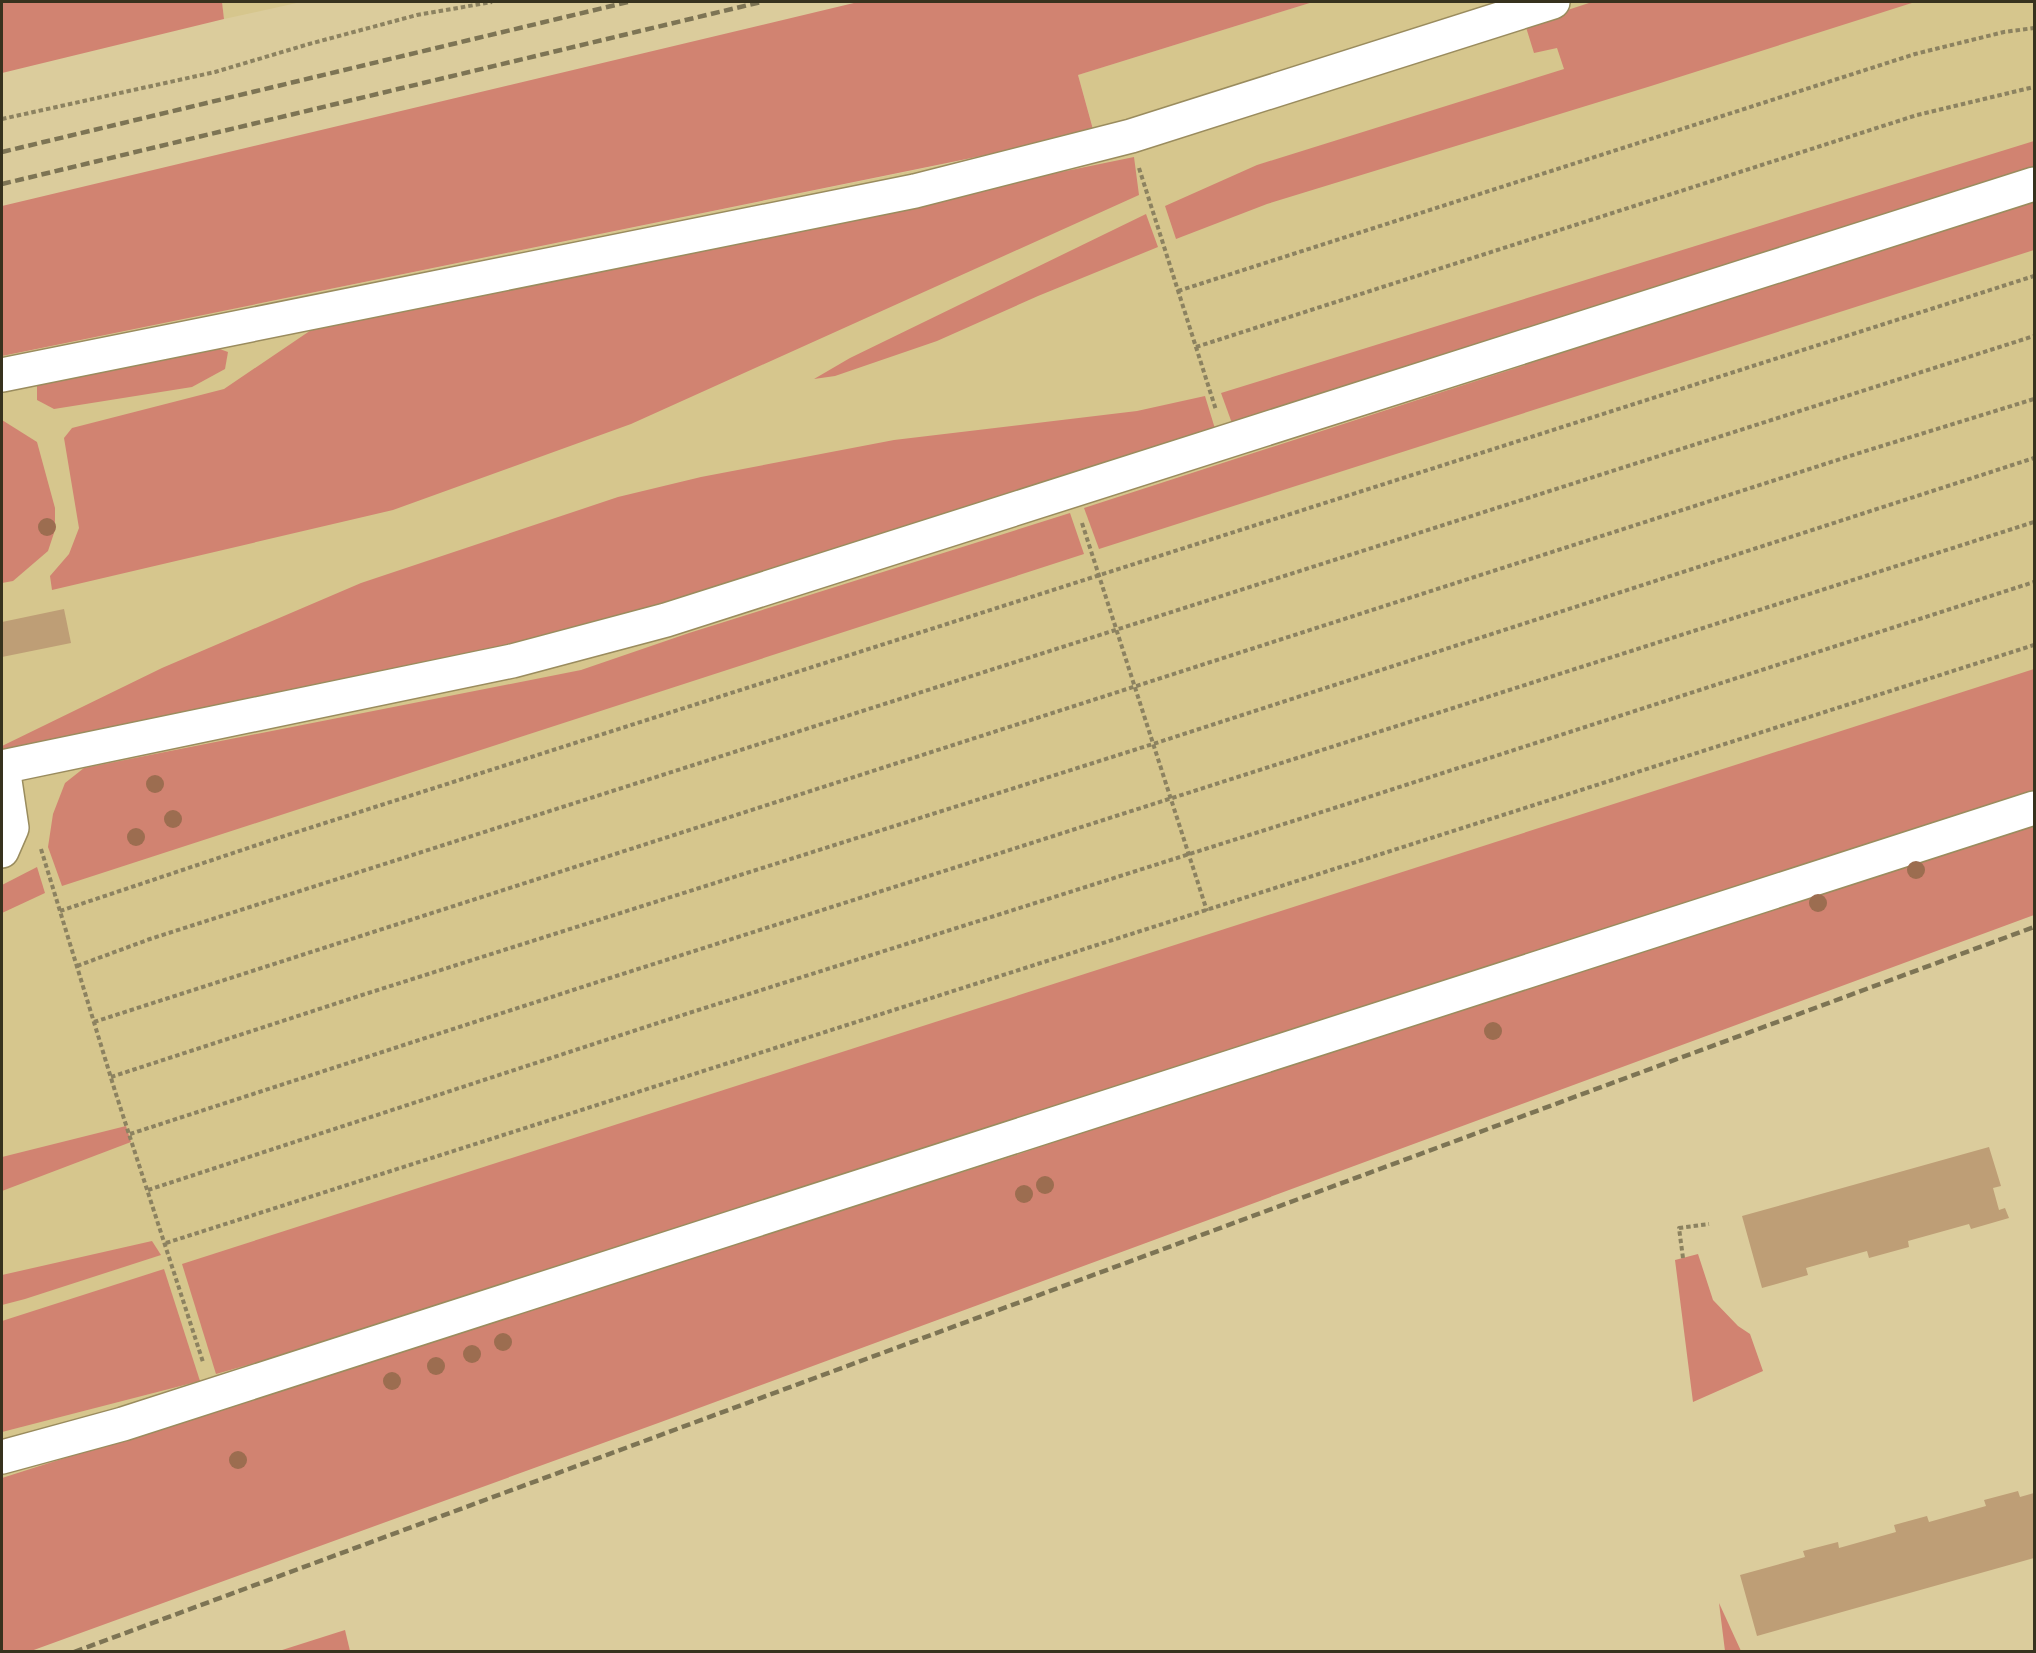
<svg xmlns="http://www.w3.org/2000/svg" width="2036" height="1653" font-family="'PT Sans',sans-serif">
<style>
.built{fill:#d6c68d}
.green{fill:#d18371}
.building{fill:#be9e76}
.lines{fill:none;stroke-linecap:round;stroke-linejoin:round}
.minor-casing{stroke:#9a8c5e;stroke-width:36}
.path{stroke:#8c8260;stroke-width:4;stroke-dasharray:4.5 3;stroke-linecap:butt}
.minor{stroke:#fff;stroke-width:33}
.rail{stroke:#7d7454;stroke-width:4.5;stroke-dasharray:9 4.5;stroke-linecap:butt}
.tree{fill:#9c6d50}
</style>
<rect width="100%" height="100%" fill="#dbcc9c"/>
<!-- built -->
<g class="built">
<polygon points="222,2 301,2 224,19"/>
<polygon points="1313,2 2034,2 2034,883 2,1633 2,356 1019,149 1094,132 1078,75"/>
</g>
<!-- green -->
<g class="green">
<polygon points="2,2 222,2 224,19 2,73"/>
<polygon points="858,2 1313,2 1078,75 1094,133 2,356 2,206"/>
<polygon points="1592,2 1915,2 1651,86 1267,204 1176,239 1165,206 1257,165 1564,69 1557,48 1534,53 1525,24"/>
<polygon points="2034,141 2034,169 1233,426 1221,393"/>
<polygon points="1134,157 1139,195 631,424 393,510 52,590 50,576 69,554 79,528 64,438 72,428 224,389 320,324"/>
<polygon points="2034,200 2034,250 1099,549 1084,508"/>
<polygon points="1146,214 1158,247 1038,296 937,341 835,376 814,379 850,358"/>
<polygon points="206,344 228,352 225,369 192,387 54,409 37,400 37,385"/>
<polygon points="1205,396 1216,432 570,635 357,681 2,750 2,746 162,668 361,583 618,497 701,477 894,440 1137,411"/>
<polygon points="2,420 37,442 55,508 55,530 48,551 13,581 2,583"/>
<polygon points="1070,513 1084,554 62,886 48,847 53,814 65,783 84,768 581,670 689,633"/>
<polygon points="2034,669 2034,793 333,1341 216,1374 182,1264"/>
<polygon points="2034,823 2034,915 661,1422 31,1651 2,1651 2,1478 1013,1156 1227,1084"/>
<polygon points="37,867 45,893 2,913 2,885"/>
<polygon points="126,1126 131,1142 2,1191 2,1157"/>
<polygon points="152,1241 161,1255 25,1299 2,1305 2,1275"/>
<polygon points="1698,1254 1713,1300 1738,1326 1750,1334 1763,1371 1693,1402 1675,1260"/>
<polygon points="164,1269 200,1381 2,1432 2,1321"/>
<polygon points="1719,1603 1741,1651 1725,1651"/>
<polygon points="345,1630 350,1651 279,1651"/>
</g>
<!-- building -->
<g class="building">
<polygon points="64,609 71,643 2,657 2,622"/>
<polygon points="1989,1147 2001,1186 1993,1188 1999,1210 2005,1208 2009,1218 1971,1229 1969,1224 1908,1241 1909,1247 1869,1258 1867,1251 1806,1268 1808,1275 1762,1288 1742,1216"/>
<polygon points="2018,1491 2020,1497 2034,1493 2034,1558 1757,1636 1740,1575 1805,1557 1803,1551 1838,1542 1839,1548 1896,1532 1894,1525 1927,1516 1929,1522 1986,1506 1984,1500"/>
</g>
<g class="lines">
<!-- minor casing -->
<g class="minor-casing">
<g id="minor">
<polyline points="2,375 915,191 1131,136 1553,2"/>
<polyline points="2,767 512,661 666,620 2034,184"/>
<polyline points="2,851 12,828 3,767"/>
<polyline points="2,1457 123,1424 2034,808"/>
</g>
</g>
<!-- path -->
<g class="path">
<polyline points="2,119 215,72 309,44 417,15 492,2"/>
<polyline points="1139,168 1216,410"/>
<polyline points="1178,291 1915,54 2004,32 2034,28"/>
<polyline points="1196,347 1917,115 2034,87"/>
<polyline points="1082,523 1207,911"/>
<polyline points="41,849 115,1091 203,1362"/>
<polyline points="60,911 275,839 2034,276"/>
<polyline points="77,966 150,939 2034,336"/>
<polyline points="94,1022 1856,454 2034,399"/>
<polyline points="111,1077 359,996 1153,744 2034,458"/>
<polyline points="130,1134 610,978 2034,522"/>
<polyline points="148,1190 667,1020 1350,803 2034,582"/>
<polyline points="166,1243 2034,645"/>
<polyline points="1683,1258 1679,1228 1709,1224"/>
</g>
<!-- minor -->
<use href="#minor" class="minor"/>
<!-- rail -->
<g class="rail">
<polyline points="2,152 628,2"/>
<polyline points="2,184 761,2"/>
<polyline points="74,1652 2034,927"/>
</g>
</g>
<!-- trees -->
<g class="tree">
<circle cx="47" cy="527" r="9"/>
<circle cx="155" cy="784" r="9"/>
<circle cx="173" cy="819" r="9"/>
<circle cx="136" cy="837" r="9"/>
<circle cx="1916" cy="870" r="9"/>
<circle cx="1818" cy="903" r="9"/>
<circle cx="1493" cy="1031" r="9"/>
<circle cx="1045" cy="1185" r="9"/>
<circle cx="1024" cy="1194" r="9"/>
<circle cx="503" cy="1342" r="9"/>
<circle cx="472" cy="1354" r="9"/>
<circle cx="436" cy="1366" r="9"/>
<circle cx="392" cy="1381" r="9"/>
<circle cx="238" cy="1460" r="9"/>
</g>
<!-- border -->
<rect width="2036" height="1653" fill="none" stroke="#37321e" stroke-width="6"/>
</svg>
